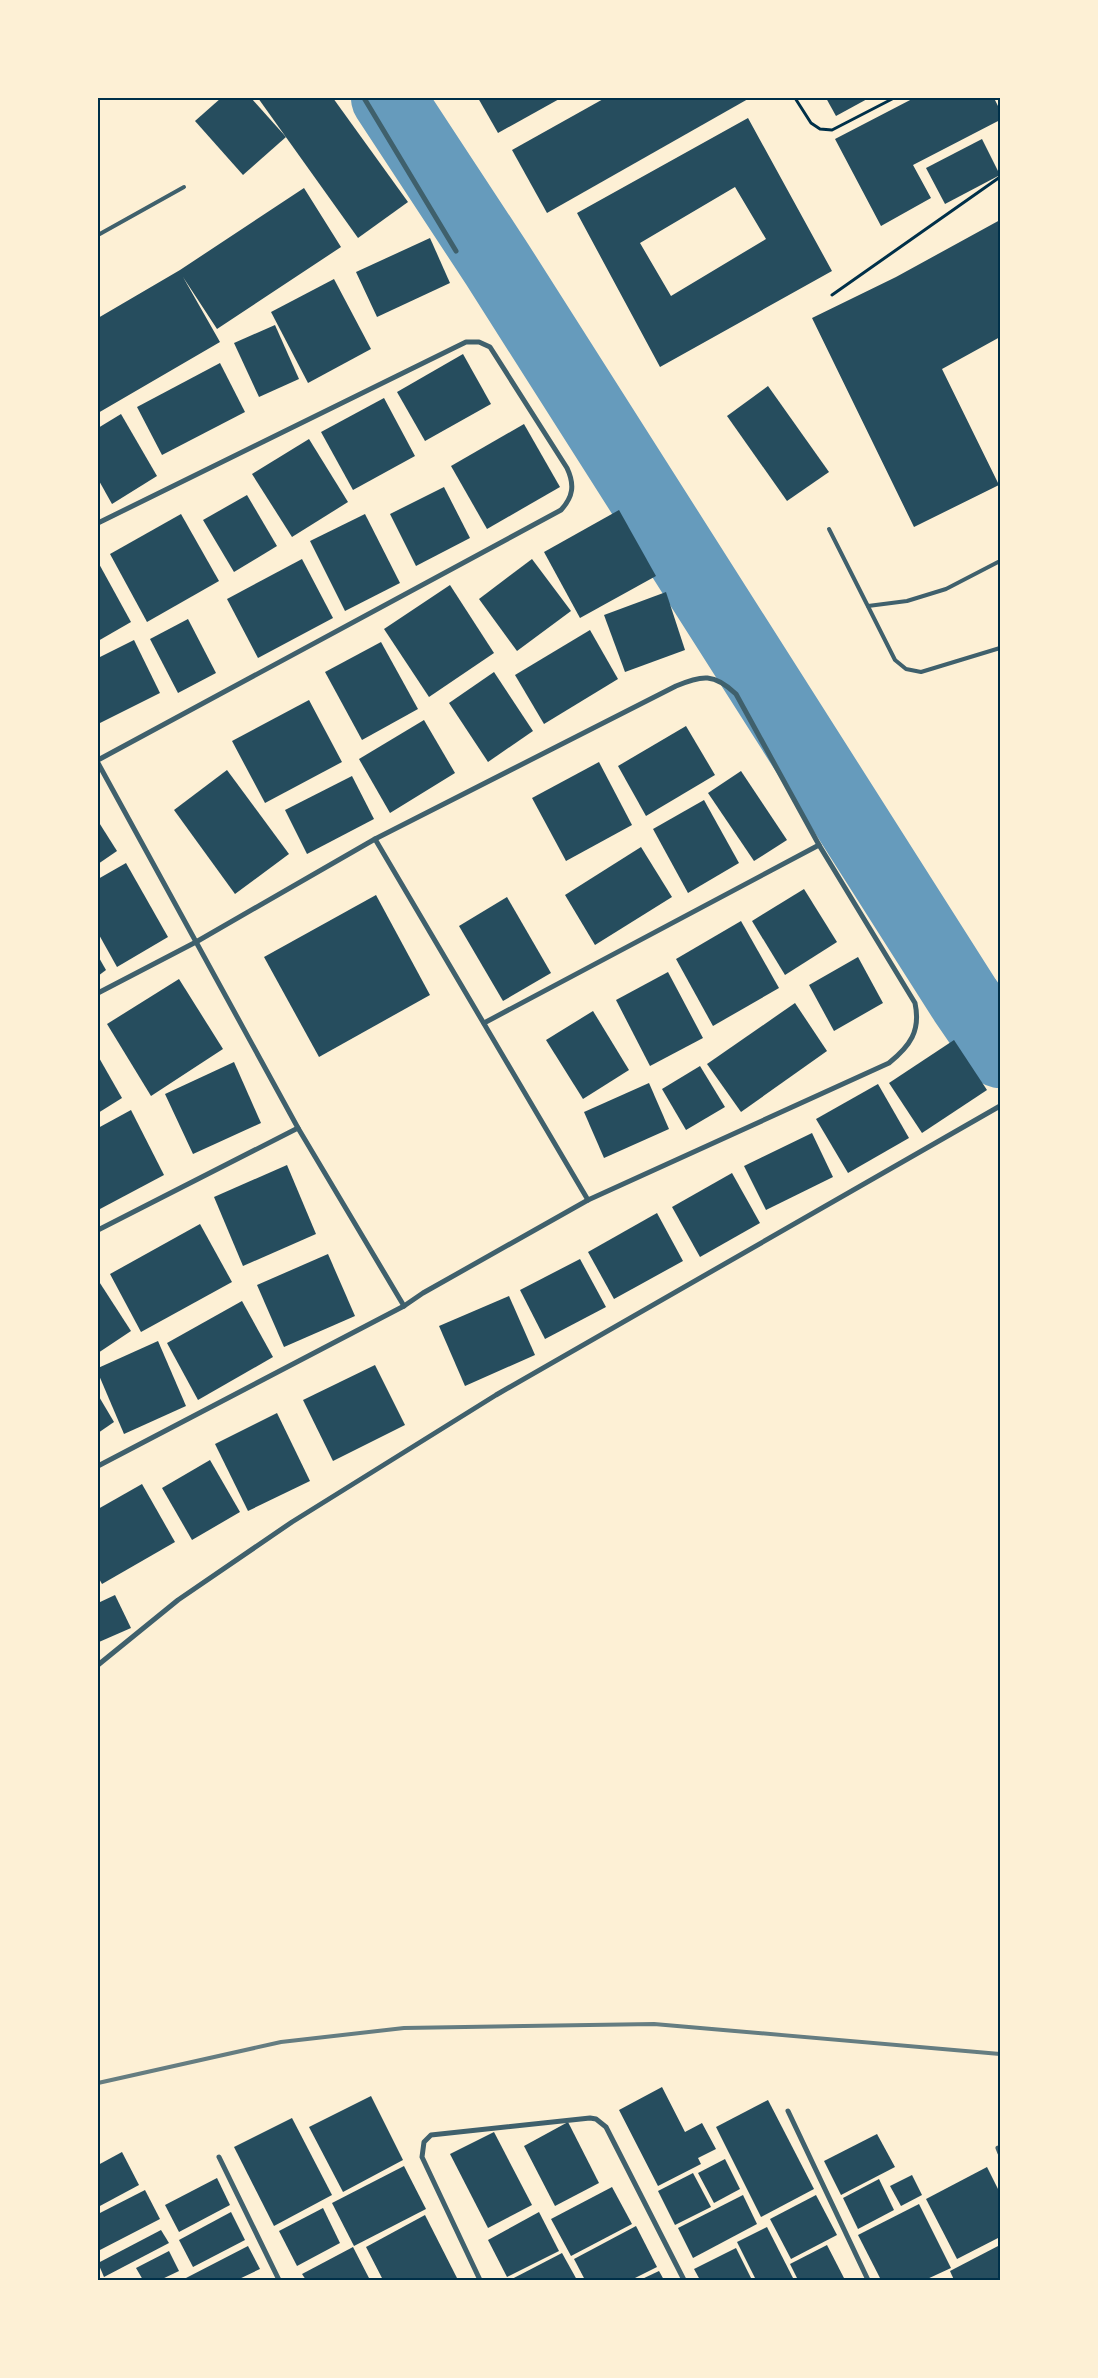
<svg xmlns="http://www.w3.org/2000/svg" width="1098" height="2378" font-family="'Fira Sans Condensed',sans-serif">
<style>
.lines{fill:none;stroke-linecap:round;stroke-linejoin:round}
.river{stroke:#669bbc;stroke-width:74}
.building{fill:#264d5e;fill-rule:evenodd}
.path{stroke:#003049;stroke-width:3}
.service{stroke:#3f606c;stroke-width:4}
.minor{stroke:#3f606c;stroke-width:5}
.rail{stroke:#657d81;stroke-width:4}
.neatline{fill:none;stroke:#003049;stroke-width:2}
</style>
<rect width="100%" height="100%" fill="#fdf0d5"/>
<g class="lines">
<!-- river -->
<polyline class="river" points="388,98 497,264 965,1000 1000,1051"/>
</g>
<!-- building -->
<g class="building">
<polygon points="221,98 251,98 286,137 243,175 195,121"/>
<polygon points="258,98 333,98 408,202 358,238"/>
<polygon points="478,98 561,98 498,133"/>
<polygon points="605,98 747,98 748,99 547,213 512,150"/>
<polygon points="826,98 869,98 836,116"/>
<polygon points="914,98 994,98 1000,110 1000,120 913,165 931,198 881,226 835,139"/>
<path d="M748 118 832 271 660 367 577 213ZM735 187 766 239 671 296 640 243Z"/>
<polygon points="982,139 1000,175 945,204 926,168"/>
<polygon points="304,188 341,247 217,329 183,277 220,342 98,413 98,318 180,270"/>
<polygon points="1000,220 1000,337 942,369 999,485 914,527 812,318 896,277"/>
<polygon points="430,238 450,283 377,317 356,272"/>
<polygon points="334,279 371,349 308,383 271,312"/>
<polygon points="275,325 299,379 259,397 234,343"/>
<polygon points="463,354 491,404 425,441 397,392"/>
<polygon points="220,363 245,412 162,455 137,407"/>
<polygon points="768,386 829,472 787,501 727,416"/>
<polygon points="384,398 415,456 353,490 321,432"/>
<polygon points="121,414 157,476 112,504 98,479 98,428"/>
<polygon points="524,424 560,487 487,529 451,466"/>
<polygon points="309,439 348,502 292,537 252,474"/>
<polygon points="444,487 470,538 416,566 390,514"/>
<polygon points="247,495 277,546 234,572 203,520"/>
<polygon points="619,510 656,576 580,618 544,552"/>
<polygon points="181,514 219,581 147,622 110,554"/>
<polygon points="365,514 400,583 345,611 310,541"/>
<polygon points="302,559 333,618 258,658 227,599"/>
<polygon points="532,559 571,611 517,651 479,599"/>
<polygon points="98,562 131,622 98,641"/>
<polygon points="450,585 494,653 429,697 384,629"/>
<polygon points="666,592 685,650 625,672 604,615"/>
<polygon points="188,619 216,673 178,693 150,639"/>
<polygon points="590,630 618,679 544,724 515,675"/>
<polygon points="134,640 160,693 100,723 98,718 98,658"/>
<polygon points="381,642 418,709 362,740 325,672"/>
<polygon points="494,672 533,731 488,762 449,703"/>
<polygon points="309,700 342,762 265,803 232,741"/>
<polygon points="424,720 455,773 390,813 359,759"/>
<polygon points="686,726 715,775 646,816 618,766"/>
<polygon points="599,762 632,825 566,861 532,798"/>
<polygon points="227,770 289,854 235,894 174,810"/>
<polygon points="741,771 787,840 754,861 708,793"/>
<polygon points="352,776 374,819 307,854 285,810"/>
<polygon points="704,800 739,863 688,893 653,829"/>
<polygon points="98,821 117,851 98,864"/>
<polygon points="641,847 672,897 595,945 565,895"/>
<polygon points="126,863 168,937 117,967 98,933 98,879"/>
<polygon points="804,889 837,942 785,975 752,921"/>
<polygon points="376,895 430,995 319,1057 264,957"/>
<polygon points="507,897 551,973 503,1001 459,926"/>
<polygon points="741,921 779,988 713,1026 676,959"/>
<polygon points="98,956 106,970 98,976"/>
<polygon points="858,957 883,1003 834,1031 809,985"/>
<polygon points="668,972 703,1038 650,1066 616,1000"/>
<polygon points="179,979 223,1049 151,1096 107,1024"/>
<polygon points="795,1003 827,1051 741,1112 707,1064"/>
<polygon points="593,1011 629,1070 583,1099 546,1040"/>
<polygon points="954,1040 987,1090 922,1133 889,1083"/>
<polygon points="98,1056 122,1098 98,1113"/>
<polygon points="234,1062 261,1123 193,1154 165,1094"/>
<polygon points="700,1066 725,1107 686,1130 662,1089"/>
<polygon points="649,1083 669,1129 604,1158 584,1112"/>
<polygon points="878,1084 909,1138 848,1173 816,1119"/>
<polygon points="131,1110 164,1175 100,1209 98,1205 98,1128"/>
<polygon points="812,1133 833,1177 766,1210 744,1166"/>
<polygon points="287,1165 316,1234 243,1266 214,1197"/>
<polygon points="732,1173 760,1223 700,1257 672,1207"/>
<polygon points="657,1213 683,1261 614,1299 588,1252"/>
<polygon points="200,1224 232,1282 141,1332 110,1274"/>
<polygon points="328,1254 355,1316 284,1347 257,1285"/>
<polygon points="580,1259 606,1307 545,1339 520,1290"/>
<polygon points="98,1280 131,1331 98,1353"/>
<polygon points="509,1296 535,1355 465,1386 439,1326"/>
<polygon points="242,1301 273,1357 198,1400 167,1343"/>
<polygon points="158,1341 186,1406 124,1434 98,1373 98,1368"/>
<polygon points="375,1365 405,1425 333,1461 303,1400"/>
<polygon points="98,1395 114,1422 98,1433"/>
<polygon points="277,1413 310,1481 248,1511 215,1444"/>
<polygon points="210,1460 240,1512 192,1540 162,1488"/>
<polygon points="142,1484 175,1542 102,1584 98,1577 98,1509"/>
<polygon points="115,1595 131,1628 99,1642 98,1603"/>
<polygon points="662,2087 685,2132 702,2123 716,2149 698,2158 701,2164 658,2186 619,2110"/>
<polygon points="371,2096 403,2160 343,2192 309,2127"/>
<polygon points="768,2100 814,2189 761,2217 716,2127"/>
<polygon points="292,2118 332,2195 274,2226 234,2147"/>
<polygon points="568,2122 599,2183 555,2206 524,2146"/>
<polygon points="494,2132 532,2205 488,2228 450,2154"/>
<polygon points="877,2134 895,2167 841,2195 824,2161"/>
<polygon points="122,2152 139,2185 98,2207 98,2165"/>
<polygon points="725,2159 740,2189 714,2203 698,2173"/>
<polygon points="404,2166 426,2209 354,2246 332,2203"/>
<polygon points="987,2167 1000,2193 1000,2237 957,2259 926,2199"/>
<polygon points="693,2173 711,2207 675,2225 658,2191"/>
<polygon points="912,2175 922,2195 901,2206 890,2186"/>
<polygon points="217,2178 230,2205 179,2232 165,2205"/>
<polygon points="879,2179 894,2210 858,2229 843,2198"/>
<polygon points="612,2187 632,2224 571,2256 551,2219"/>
<polygon points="145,2190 160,2219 98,2251 98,2214"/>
<polygon points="743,2195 757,2224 693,2258 678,2228"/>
<polygon points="816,2195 837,2235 791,2259 770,2219"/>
<polygon points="919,2204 951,2268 925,2280 881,2280 858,2235"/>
<polygon points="323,2208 340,2243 297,2266 279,2231"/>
<polygon points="231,2212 245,2240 193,2267 179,2240"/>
<polygon points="539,2212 559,2251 507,2277 488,2240"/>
<polygon points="425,2215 458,2280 383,2280 366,2247"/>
<polygon points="636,2226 657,2267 631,2280 585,2280 574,2259"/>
<polygon points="767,2227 794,2280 756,2280 737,2242"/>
<polygon points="161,2230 169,2243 104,2277 98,2263"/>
<polygon points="827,2245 845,2280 798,2280 790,2264"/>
<polygon points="1000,2245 1000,2280 954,2280 950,2271"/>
<polygon points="248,2246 260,2269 237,2280 188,2280 186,2278"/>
<polygon points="353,2247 370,2280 306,2280 302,2274"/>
<polygon points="736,2248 752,2280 700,2280 694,2269"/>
<polygon points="169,2251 179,2271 160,2280 143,2280 136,2268"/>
<polygon points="562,2253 577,2280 510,2280"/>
<polygon points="659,2271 664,2280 640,2280"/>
</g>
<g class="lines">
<!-- path -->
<g class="path">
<polyline points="795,98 811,123 820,129 832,130 894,98"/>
<polyline points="832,295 1000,177"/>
</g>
<!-- service -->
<g class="service">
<polyline points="98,235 184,187"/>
<polyline points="829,529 895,660 906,669 921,672 1000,648"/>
<polyline points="868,606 907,601 946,589 1000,561"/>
</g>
<!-- minor -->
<g class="minor">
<polyline points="364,98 456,251"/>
<path d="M98 523 466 342H479L490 347 567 468C575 485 573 497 561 510L98 760"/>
<path d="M98 763 298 1128 404 1306 423 1293 588 1200 889 1063C910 1046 921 1031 915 1003L819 845"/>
<polyline points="375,839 588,1200"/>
<path d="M98 993 196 942 375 839 676 686C702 675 714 673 736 694L819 845 484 1023"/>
<polyline points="98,1230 298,1128"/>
<polyline points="98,1466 404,1306"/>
<polyline points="98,1665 178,1600 292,1522 496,1395 1000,1106"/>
<polyline points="788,2111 868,2280"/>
<polyline points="998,2148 1000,2153"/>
<polyline points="219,2157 279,2280"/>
<polyline points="480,2280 422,2157 424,2142 431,2135 590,2118 596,2119 606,2127 684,2280"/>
</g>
<!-- rail -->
<polyline class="rail" points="98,2083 281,2042 404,2028 654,2024 1000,2054"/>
</g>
<!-- border -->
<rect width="1098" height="2378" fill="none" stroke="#fdf0d5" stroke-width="198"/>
<rect x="99" y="99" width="900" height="2180" class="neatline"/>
</svg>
